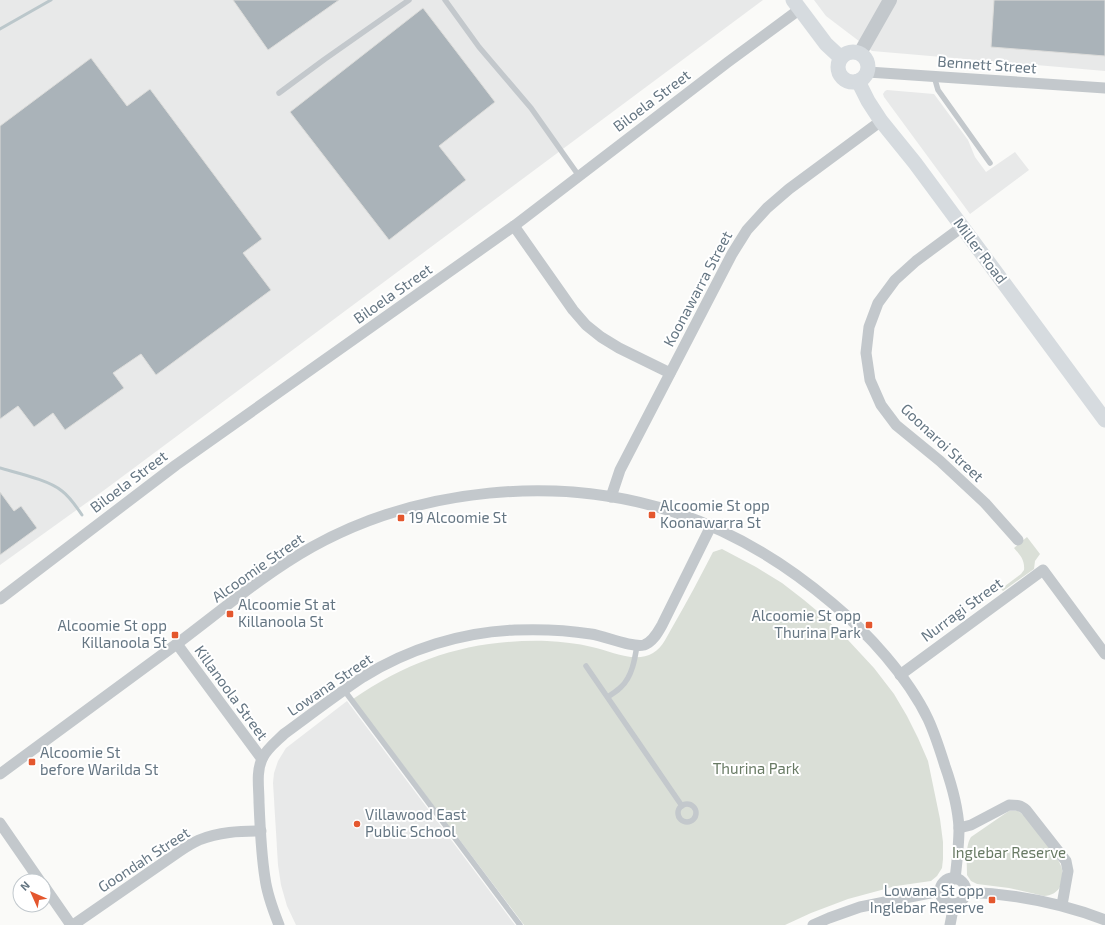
<svg xmlns="http://www.w3.org/2000/svg" width="1105" height="925" font-family="'Exo 2',sans-serif">
<style>
.built{fill:#e8e9e9}
.green{fill:#dadfd7}
.lines{fill:none;stroke-linecap:round;stroke-linejoin:round}
.stream{stroke:#bbc7cb;stroke-width:3}
.building{fill:#aab3b9;stroke:#dcdcda}
.service{stroke:#c3c8cc;stroke-width:5.5}
.minor{stroke:#c3c8cc;stroke-width:11}
.tertiary{stroke:#c3c8cc;stroke-width:14}
.secondary{stroke:#d6dbdf;stroke-width:15}
.poi-dot{fill:#e4572e;stroke:#fff;stroke-width:1.5}
.labels{text-anchor:middle;stroke-width:4;stroke-linejoin:round;paint-order:stroke}
.street-label{font-size:15px;fill:#657683;stroke:#fff}
.poi-label{font-size:15px;fill:#657683;stroke:#fff;text-anchor:start}
.park-label{font-size:15px;fill:#687a64;stroke:#fff}
</style>
<rect width="100%" height="100%" fill="#fafaf8"/>
<!-- built -->
<g class="built">
<polygon points="0,0 763,0 103,491 0,565"/>
<polygon points="814,0 1105,0 1105,71 872,51 826,16"/>
<polygon points="887,90 934,94 968,140 975,157 986,172 1015,152 1029,170 970,214 884,97 883,94 885,91"/>
<polygon points="347,701 515,925 296,925 287,906 281,885 278,865 273,783 274,773 278,761 286,748"/>
</g>
<!-- green -->
<g class="green">
<path d="M1027 537 1040 554 1035 561 1034 569 1003 591 1001 589 1021 574 1024 570C1025 560 1020 555 1014 548Z"/>
<path d="M722 549 756 567 782 583 804 600 823 616 848 640 874 668 894 694 907 716 918 738 928 761 940 819 943 842V859L942 868 937 876 931 881 896 886 848 899 811 913 785 925H524L353 699C414 657 474 639 547 641 562 642 577 643 592 647 611 651 635 664 653 653 663 647 667 636 673 626 687 602 700 577 713 552Z"/>
<path d="M1009 811H1018L1025 816C1033 827 1060 857 1062 869 1063 874 1062 880 1061 885 1058 892 1051 896 1044 896L1009 888 977 884 971 881 967 875C967 864 965 846 971 837L1003 815Z"/>
</g>
<g class="lines">
<!-- stream -->
<g class="stream">
<polyline points="0,29 51,0"/>
<path d="M0 468C17 473 49 480 62 491 70 497 76 506 82 515"/>
</g>
</g>
<!-- building -->
<g class="building">
<polygon points="233,0 339,0 268,50"/>
<polygon points="994,0 1105,0 1105,56 991,47"/>
<polygon points="423,8 495,102 439,146 466,180 389,240 290,112"/>
<polygon points="91,58 127,106 150,89 262,239 243,253 271,290 156,375 141,354 113,373 124,388 65,430 53,413 34,427 18,406 0,419 0,126"/>
<polygon points="0,492 14,511 21,506 37,528 0,555"/>
</g>
<g class="lines">
<!-- service -->
<g class="service">
<polyline points="445,0 479,47 531,108 579,176"/>
<polyline points="934,76 938,90 990,163"/>
<polyline points="279,93 325,59 409,0"/>
<polyline points="586,666 682,806"/>
<polyline points="344,690 520,925"/>
<path d="M608 697C612 694 617 691 621 687 632 677 635 659 637 645"/>
<circle cx="687" cy="813" r="9"/>
</g>
<!-- minor -->
<g class="minor">
<polyline points="868,72 1105,88"/>
<polyline points="514,226 573,310 586,325 601,337 619,348 670,373"/>
<polyline points="962,227 916,261 895,280 878,303 869,327 866,353 870,380 881,405 896,425 940,461 985,503 1018,540"/>
<polyline points="611,497 620,470 732,254 747,230 767,208 789,189 881,121"/>
<polyline points="0,599 176,465 514,226 728,62 800,9"/>
<polyline points="177,644 262,759"/>
<polyline points="900,675 1043,570 1105,654"/>
<path d="M0 774C59 730 119 687 178 643 222 610 264 574 312 547 418 488 558 474 674 512 732 531 785 563 832 603 867 632 908 677 928 719 935 734 940 750 945 766 952 786 958 808 959 828 959 845 957 862 955 879"/>
<polyline points="0,823 40,881"/>
<path d="M959 828 971 825 1009 805C1016 805 1021 805 1026 810L1062 856 1066 861 1068 871 1062 905"/>
<circle cx="953" cy="891" r="13"/>
<polyline points="44,886 71,925"/>
<path d="M966 892C1015 894 1059 902 1105 920"/>
<path d="M73 925 180 851C186 847 192 843 199 840 219 832 239 831 261 831"/>
<path d="M279 925C273 910 267 894 265 878 261 853 260 827 259 802 259 788 256 772 262 759 266 749 277 741 284 734 310 715 336 695 363 677 408 649 462 632 515 630 540 629 566 630 591 634 605 636 632 648 644 645 653 642 658 632 662 625L711 526"/>
<polyline points="813,925 829,918 860,907 940,891"/>
<polyline points="950,925 954,904"/>
</g>
<!-- tertiary -->
<polyline class="tertiary" points="860,53 890,0"/>
<!-- secondary -->
<g class="secondary">
<polyline points="793,0 826,44 841,58"/>
<circle cx="853" cy="67" r="15"/>
<polyline points="858,81 868,101 881,121 915,163 1105,420"/>
</g>
</g>
<!-- markers -->
<g class="poi-dot">
<rect x="648" y="511" width="8" height="8" rx="2"/>
<rect x="397" y="514" width="8" height="8" rx="2"/>
<rect x="226" y="610" width="8" height="8" rx="2"/>
<rect x="865" y="621" width="8" height="8" rx="2"/>
<rect x="171" y="631" width="8" height="8" rx="2"/>
<rect x="28" y="758" width="8" height="8" rx="2"/>
<circle cx="357" cy="824" r="4"/>
<rect x="988" y="896" width="8" height="8" rx="2"/>
</g>
<g class="labels">
<!-- street labels -->
<g class="street-label">
<text transform="translate(987 65) rotate(4)" y="5">Bennett Street</text>
<text transform="translate(652 101) rotate(-37)" y="5">Biloela Street</text>
<text transform="translate(980 251) rotate(53)" y="5">Miller Road</text>
<text transform="translate(698 289) rotate(-62)" y="5">Koonawarra Street</text>
<text transform="translate(393 294) rotate(-35)" y="5">Biloela Street</text>
<text transform="translate(942 443) rotate(43)" y="5">Goonaroi Street</text>
<text transform="translate(129 482) rotate(-37)" y="5">Biloela Street</text>
<text transform="translate(258 568) rotate(-35)" y="5">Alcoomie Street</text>
<text transform="translate(962 610) rotate(-36)" y="5">Nurragi Street</text>
<text transform="translate(330 685) rotate(-34)" y="5">Lowana Street</text>
<text transform="translate(231 693) rotate(54)" y="5">Killanoola Street</text>
<text transform="translate(144 860) rotate(-33)" y="5">Goondah Street</text>
</g>
<!-- poi labels -->
<g class="poi-label">
<text x="660" y="511">Alcoomie St opp<tspan x="660" dy="17">Koonawarra St</tspan></text>
<text x="409" y="523">19 Alcoomie St</text>
<text x="238" y="610">Alcoomie St at<tspan x="238" dy="17">Killanoola St</tspan></text>
<text x="861" y="621" text-anchor="end">Alcoomie St opp<tspan x="861" dy="17">Thurina Park</tspan></text>
<text x="167" y="631" text-anchor="end">Alcoomie St opp<tspan x="167" dy="17">Killanoola St</tspan></text>
<text x="40" y="758">Alcoomie St<tspan x="40" dy="17">before Warilda St</tspan></text>
<text x="365" y="820">Villawood East<tspan x="365" dy="17">Public School</tspan></text>
<text x="984" y="896" text-anchor="end">Lowana St opp<tspan x="984" dy="17">Inglebar Reserve</tspan></text>
</g>
<!-- park labels -->
<g class="park-label">
<text x="756" y="774">Thurina Park</text>
<text x="1009" y="858">Inglebar Reserve</text>
</g>
</g>
<!-- north arrow -->
<g transform="translate(32 893) rotate(315)"><circle r="19" fill="#ffffff" stroke="#c1c8cd"/>
<path d="M0-3L7 15L0 10L-7 15Z" fill="#e4572e"/>
<text y="-6" font-size="11" font-weight="bold" text-anchor="middle" fill="#657683">N</text>
</g>
</svg>
